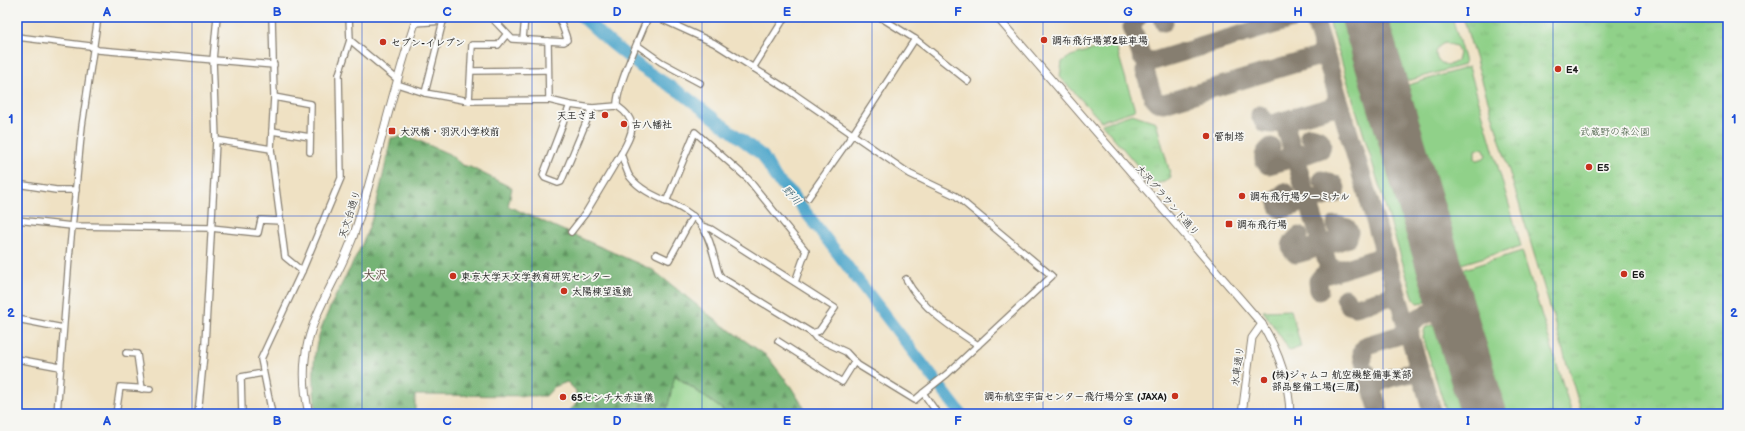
<svg xmlns="http://www.w3.org/2000/svg" width="1745" height="431" font-family="'Balsamiq Sans','Klee One',sans-serif">
<style>
.grass{fill:#90d189;stroke:#567652;fill-rule:evenodd}
.forest{fill:url(#forest-firs);stroke:#486848}
.park{fill:url(#park-tufts);stroke:#567652}
.lines{fill:none;stroke-linecap:round;stroke-linejoin:round}
.river{stroke:#4da6ca;stroke-width:12}
.taxiway{stroke:#867e70;stroke-width:19}
.runway{stroke:#867e70;stroke-width:46}
.minor-casing{stroke:#867e70;stroke-width:8}
.tertiary-casing{stroke:#867e70;stroke-width:9}
.secondary-casing{stroke:#867e70;stroke-width:9}
.minor{stroke:#fff;stroke-width:5.5}
.tertiary{stroke:#fff;stroke-width:7}
.secondary{stroke:#fff;stroke-width:7}
.grid{fill:none;stroke:#1d4ed8;stroke-width:1;stroke-opacity:0.55}
.poi-dot{fill:#c8321e;stroke:#f6f6f2;stroke-width:1.5}
.labels{text-anchor:middle;stroke-width:3.5;stroke-linejoin:round;paint-order:stroke}
.poi-label{font-size:10px;font-weight:bold;fill:#1c1c1c;stroke:#f6f6f2;text-anchor:start}
.park-label{font-size:10px;fill:#455b42;stroke:#f6f6f2}
.street-label{font-size:10px;fill:#1c1c1c;stroke:#f6f6f2}
.water-label{font-size:11px;font-style:italic;fill:#325a6a;stroke:#f6f6f2}
.quarter-label{font-size:12px;font-weight:bold;fill:#634e46;stroke:#f6f6f2}
.neatline{fill:none;stroke:#1d4ed8;stroke-width:1.5}
.grid-label{font-size:13px;text-anchor:middle;font-weight:bold;fill:#1d4ed8}
</style>
<defs>
<pattern id="forest-firs" width="22" height="20" patternUnits="userSpaceOnUse"><rect width="22" height="20" fill="#74b375"/><path d="M5 1l3.5 6h-7zM16 11l3.5 6h-7z" fill="#5e915f"/></pattern>
<pattern id="park-tufts" width="24" height="20" patternUnits="userSpaceOnUse"><rect width="24" height="20" fill="#90d189"/><path d="M3 7l-1-3M5 7V3M7 7l1-3M15 17l-1-3M17 17v-4M19 17l1-3" fill="none" stroke="#7cb376"/></pattern>
</defs>
<rect width="100%" height="100%" fill="#f6f6f2"/>
<filter id="ink" filterUnits="userSpaceOnUse"><feTurbulence type="fractalNoise" baseFrequency=".025" numOctaves="2"/><feDisplacementMap in="SourceGraphic" scale="8" xChannelSelector="R" yChannelSelector="G"/><feConvolveMatrix kernelMatrix="1 2 1 2 8 2 1 2 1" color-interpolation-filters="sRGB"/></filter>
<filter id="wash" filterUnits="userSpaceOnUse"><feTurbulence type="fractalNoise" baseFrequency=".012" numOctaves="4" result="noise"/><feDisplacementMap in="SourceGraphic" scale="16" xChannelSelector="R" yChannelSelector="G"/><feGaussianBlur stdDeviation="0.9" result="paint"/><feColorMatrix in="noise" values="0 0 0 0 0 0 0 0 0 0 0 0 0 0 0 0 0 1.4 0 .05"/><feComposite in="paint" operator="in"/></filter>
<g filter="url(#wash)">
<rect width="100%" height="100%" fill="#efe1c3"/>
<!-- grass -->
<g class="grass">
<polygon points="1328,17 1344,17 1428,295 1425,302 1418,303 1414,300"/>
<path d="M1387 17H1452L1465 62 1464 65 1407 81ZM1445 43 1456 46 1459 53 1457 61 1448 66 1438 61C1434 53 1436 46 1445 43Z"/>
<polygon points="1115,43 1135,110 1101,121 1060,77 1062,62 1071,56"/>
<path d="M1469 67 1521 246 1458 265 1408 85ZM1481 148 1484 149 1486 155 1484 158 1478 160 1475 159V150Z"/>
<polygon points="1522,251 1572,414 1506,414 1461,270"/>
<polygon points="1432,325 1436,327 1439,331 1464,414 1447,414 1423,337 1425,328"/>
<polygon points="674,375 723,410 724,414 666,414"/>
</g>
<!-- forest -->
<path class="forest" d="M408 136 449 154 462 165 470 167 512 188 508 206 653 270 718 322 767 356 791 387 808 414H724L723 410 675 375 666 414H566L576 404V391L567 382 554 387 546 396 415 395V414H316C314 392 312 369 316 347 326 302 357 265 371 221 380 194 385 166 391 138Z"/>
<!-- park -->
<g class="park">
<polygon points="1463,17 1728,17 1728,414 1582,414"/>
<polygon points="1132,114 1156,122 1171,177 1164,182 1153,184 1102,124"/>
<polygon points="1291,310 1301,347 1289,351 1285,343 1263,311"/>
</g>
<g class="lines">
<!-- river -->
<polyline class="river" points="582,17 611,43 642,68 684,95 763,156 776,179 791,193 961,414"/>
<!-- taxiway -->
<g class="taxiway">
<polyline points="1138,17 1133,21 1132,27 1141,55 1145,60 1152,61"/>
<polyline points="1163,17 1164,22"/>
<polyline points="1299,17 1150,62 1147,66 1145,71 1153,97 1157,102 1164,103 1317,57 1321,53 1322,46"/>
<polyline points="1314,17 1433,414"/>
<polyline points="1260,115 1265,123 1272,124 1332,107 1336,103 1337,96"/>
<polyline points="1292,119 1287,125 1287,132 1328,265 1337,271"/>
<path d="M1271 147C1265 152 1260 158 1268 165L1283 161 1288 156 1295 157 1300 153 1307 154 1321 149C1324 139 1317 137 1309 136"/>
<polyline points="1285,192 1277,200 1279,207 1282,209 1296,205 1301,201 1308,201 1314,197 1320,198 1335,194 1336,188 1334,184 1322,180"/>
<path d="M1299 236C1292 242 1287 247 1296 254L1310 250 1315 246H1322L1328 242 1334 243 1348 238 1349 232 1347 228 1336 225"/>
<polyline points="1319,291 1318,281 1322,276 1377,258 1381,255 1383,248"/>
<polyline points="1345,298 1349,305 1356,307 1389,297 1393,294 1395,287"/>
<polyline points="1435,312 1449,316 1458,329"/>
<path d="M1410 338C1407 301 1450 329 1444 281"/>
<polyline points="1363,359 1362,351 1367,345 1400,335 1404,331 1406,324"/>
<polyline points="1367,373 1380,414"/>
<path d="M1374 395C1371 378 1400 376 1412 373L1416 369 1417 362"/>
</g>
<!-- runway -->
<polyline class="runway" points="1364,17 1484,414"/>
</g>
</g>
<g filter="url(#ink)">
<g class="lines">
<!-- minor casing -->
<g class="minor-casing">
<g id="minor">
<polyline points="272,17 274,97 271,149 285,257 302,271"/>
<polyline points="491,17 512,39 564,42 567,40 566,36 559,17"/>
<polyline points="657,17 714,43 787,89 910,174 956,196 1052,276 947,374 923,393"/>
<polyline points="880,17 915,39 968,81"/>
<polyline points="415,23 443,21 450,17"/>
<polyline points="17,37 90,46 98,50 274,65"/>
<polyline points="523,39 525,17"/>
<polyline points="350,40 398,80"/>
<polyline points="548,41 549,100"/>
<polyline points="637,45 661,62 700,83"/>
<polyline points="753,68 785,17"/>
<polyline points="471,71 548,70"/>
<path d="M397 84 425 93 469 101 549 100 570 105 592 108 617 106C640 121 632 134 621 154 624 161 626 171 630 177 649 201 683 201 701 225 711 238 714 259 719 274L722 278 812 333 816 338 846 352 858 365 915 400 923 393 938 414"/>
<polyline points="425,93 443,21"/>
<polyline points="274,97 311,104 310,152"/>
<polyline points="469,101 472,45 498,45 506,35"/>
<polyline points="570,105 543,175 545,178 558,183 561,182 592,108"/>
<path d="M617 106C616 88 640 37 648 17"/>
<polyline points="272,131 310,137"/>
<polyline points="216,140 271,149"/>
<polyline points="17,184 56,190 76,190"/>
<polyline points="808,198 853,134 915,39"/>
<polyline points="666,202 695,132 748,179 806,251 795,282"/>
<polyline points="17,220 72,226 211,228 258,233 261,220 281,221"/>
<polyline points="702,226 711,229 835,308 819,331 812,333"/>
<polyline points="571,232 585,214 621,154"/>
<polyline points="656,254 669,260 693,216"/>
<path d="M906 279C921 308 952 328 978 345"/>
<polyline points="17,319 63,328"/>
<polyline points="778,341 842,382 855,361"/>
<polyline points="126,353 137,354 142,389"/>
<polyline points="17,359 60,367"/>
<polyline points="57,414 69,258 82,126 98,17"/>
<polyline points="116,414 120,387 150,389"/>
<polyline points="198,414 205,344 214,182 216,140 213,60 217,17"/>
<polyline points="242,414 241,377 263,373"/>
<polyline points="272,414 261,359 302,271 341,178 339,74 350,40 349,17"/>
</g>
</g>
<!-- tertiary casing -->
<g class="tertiary-casing">
<g id="tertiary">
<path d="M997 17 1262 324C1279 352 1289 380 1290 414"/>
<polyline points="1242,414 1252,338 1262,324"/>
</g>
</g>
<!-- secondary casing -->
<g class="secondary-casing">
<path id="secondary" d="M309 414C289 327 336 296 358 222 379 154 394 83 417 17"/>
</g>
<!-- minor -->
<use href="#minor" class="minor"/>
<!-- tertiary -->
<use href="#tertiary" class="tertiary"/>
<!-- secondary -->
<use href="#secondary" class="secondary"/>
</g>
</g>
<!-- grid -->
<path class="grid" d="M192 17V414M362 17V414M532 17V414M702 17V414M872 17V414M1043 17V414M1213 17V414M1383 17V414M1553 17V414M17 216H1728"/>
<!-- markers -->
<g class="poi-dot">
<circle cx="1044" cy="40" r="4"/>
<circle cx="383" cy="42" r="4"/>
<circle cx="1558" cy="69" r="4"/>
<circle cx="605" cy="115" r="4"/>
<circle cx="624" cy="124" r="4"/>
<rect x="388" y="127" width="8" height="8" rx="2"/>
<circle cx="1206" cy="136" r="4"/>
<circle cx="1589" cy="167" r="4"/>
<circle cx="1242" cy="196" r="4"/>
<rect x="1225" y="220" width="8" height="8" rx="2"/>
<circle cx="1624" cy="274" r="4"/>
<circle cx="453" cy="276" r="4"/>
<circle cx="564" cy="291" r="4"/>
<circle cx="1264" cy="380" r="4"/>
<circle cx="1175" cy="396" r="4"/>
<circle cx="563" cy="397" r="4"/>
</g>
<g class="labels">
<!-- poi labels -->
<g class="poi-label">
<text x="1052" y="44">調布飛行場第2駐車場</text>
<text x="391" y="46">セブン-イレブン</text>
<text x="1566" y="73">E4</text>
<text x="597" y="119" text-anchor="end">天王さま</text>
<text x="632" y="128">古八幡社</text>
<text x="400" y="135">大沢橋・羽沢小学校前</text>
<text x="1214" y="140">管制塔</text>
<text x="1597" y="171">E5</text>
<text x="1250" y="200">調布飛行場ターミナル</text>
<text x="1237" y="228">調布飛行場</text>
<text x="1632" y="278">E6</text>
<text x="461" y="280">東京大学天文学教育研究センター</text>
<text x="572" y="295">太陽棟望遠鏡</text>
<text x="1272" y="378">(株)ジャムコ 航空機整備事業部<tspan x="1272" dy="12">部品整備工場(三鷹)</tspan></text>
<text x="1167" y="400" text-anchor="end">調布航空宇宙センター飛行場分室 (JAXA)</text>
<text x="571" y="401">65センチ大赤道儀</text>
</g>
<!-- park labels -->
<g class="park-label">
<text x="1615" y="135">武蔵野の森公園</text>
</g>
<!-- street labels -->
<g class="street-label">
<text transform="translate(1168 200) rotate(49)" y="4">大沢グラウンド通り</text>
<text transform="translate(349 214) rotate(-72)" y="4">天文台通り</text>
<text transform="translate(1237 366) rotate(-82)" y="4">水車通り</text>
</g>
<!-- water labels -->
<g class="water-label">
<text transform="translate(792 195) rotate(48)" y="4">野川</text>
</g>
<!-- quarter labels -->
<g class="quarter-label">
<text x="375" y="279">大沢</text>
</g>
</g>
<!-- margin -->
<rect width="1745" height="431" fill="none" stroke="#f6f6f2" stroke-width="44"/>
<rect x="22" y="22" width="1701" height="387" class="neatline"/>
<g class="grid-label">
<text x="107" y="16">A</text>
<text x="277" y="16">B</text>
<text x="447" y="16">C</text>
<text x="617" y="16">D</text>
<text x="787" y="16">E</text>
<text x="958" y="16">F</text>
<text x="1128" y="16">G</text>
<text x="1298" y="16">H</text>
<text x="1468" y="16">I</text>
<text x="1638" y="16">J</text>
<text x="11" y="123">1</text>
<text x="1734" y="123">1</text>
<text x="11" y="317">2</text>
<text x="1734" y="317">2</text>
<text x="107" y="425">A</text>
<text x="277" y="425">B</text>
<text x="447" y="425">C</text>
<text x="617" y="425">D</text>
<text x="787" y="425">E</text>
<text x="958" y="425">F</text>
<text x="1128" y="425">G</text>
<text x="1298" y="425">H</text>
<text x="1468" y="425">I</text>
<text x="1638" y="425">J</text>
</g>
</svg>
